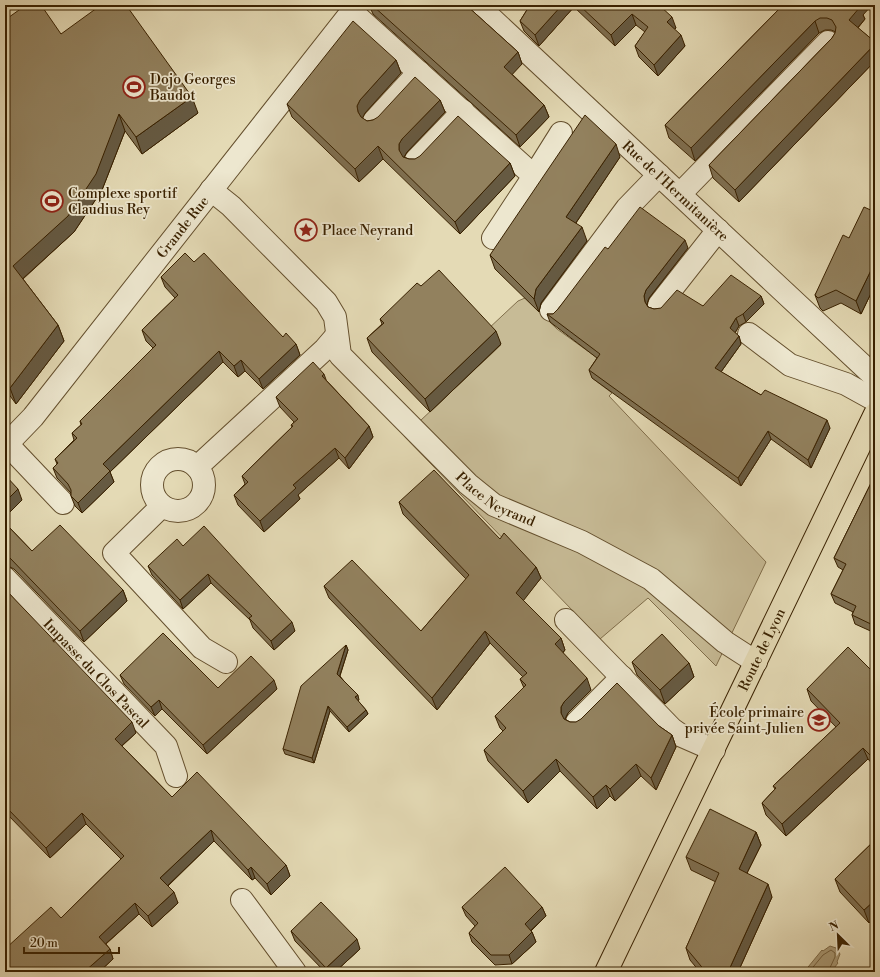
<svg xmlns="http://www.w3.org/2000/svg" width="880" height="977" font-family="'Libre Bodoni',serif">
<style>
.green{fill:#c7bb96;stroke:#806e4b}
.water{fill:#aa9b77;stroke:#7d6a47}
.lines{fill:none;stroke-linecap:round;stroke-linejoin:round}
.shore{stroke:#725e3c;stroke-width:1}
.minor-casing{stroke:#644f2d;stroke-width:24}
.major-casing{stroke:#392100;stroke-width:24}
.minor{stroke:#ede7cf;stroke-width:22}
.major{stroke:#e4dab5;stroke-width:22}
.wall{fill:#7e6f51;stroke:#392100}
.shaded-wall{fill:#665a42;stroke:#392100}
.building{fill:#92815e;stroke:#392100}
.labels{text-anchor:middle;stroke-width:3.5;stroke-linejoin:round;paint-order:stroke}
.poi-label{font-size:14px;fill:#392100;stroke:#ede7cf;text-anchor:start}
.street-label{font-size:14px;fill:#392100;stroke:#ede7cf}
</style>
<rect width="100%" height="100%" fill="#e4dab5"/>
<filter id="stains"><feTurbulence type="fractalNoise" baseFrequency=".005" numOctaves="4"/><feColorMatrix values="0 0 0 0 .2 0 0 0 0 .09 0 0 0 0 .02 0 0 0 .5 -.17"/></filter>
<radialGradient id="worn" r=".72"><stop offset=".6" stop-color="#630" stop-opacity="0"/><stop offset="1" stop-color="#630" stop-opacity=".3"/></radialGradient>
<!-- green -->
<polygon class="green" points="525,298 557,329 603,362 592,378 612,393 609,396 766,562 716,666 648,598 600,639 404,436 501,345 487,330 518,301"/>
<!-- water -->
<polygon class="water" points="830,946 836,948 840,954 837,962 838,963 831,972 804,972 822,950 823,951"/>
<g class="lines">
<!-- shore -->
<polyline class="shore" points="809,972 823,955 831,950 835,953 835,957 828,972"/>
<!-- minor casing -->
<g class="minor-casing">
<g id="minor">
<path id="s1" d="M477 5 875 377"/>
<polyline points="352,12 534,176 493,238"/>
<polyline points="374,121 419,72"/>
<polyline points="416,160 463,111"/>
<polyline points="534,176 561,133"/>
<path id="s2" d="M211 190 231 206 326 302 335 317 340 355 468 484 494 505 582 542 651 579 725 642 756 662"/>
<polyline points="680,194 828,42"/>
<polyline points="659,305 718,230"/>
<polyline points="551,310 627,208 659,175"/>
<polyline points="749,334 790,365 846,384 875,400"/>
<polyline points="7,444 63,503"/>
<path id="s3" d="M5 446 33 417 357 5"/>
<circle cx="178" cy="485" r="26"/>
<polyline points="197,467 325,349 337,335"/>
<polyline points="162,506 114,553 202,648 226,662"/>
<path id="s4" d="M5 578 166 746 176 776"/>
<polyline points="566,620 672,729 682,736 714,750"/>
<polyline points="577,722 622,677"/>
<polyline points="242,900 295,972"/>
</g>
</g>
<!-- major casing -->
<g class="major-casing">
<g id="major">
<path id="s5" d="M606 972 875 414"/>
</g>
</g>
<!-- minor -->
<use href="#minor" class="minor"/>
<!-- major -->
<use href="#major" class="major"/>
</g>
<!-- wall -->
<g class="wall">
<polygon points="369,5 466,5 518,52 522,64 512,74 544,105 549,117 520,147 373,14"/>
<polygon points="530,5 659,5 676,28 674,29 685,46 658,76 639,57 635,46 645,32 636,25 615,46 574,7 539,46 524,31 520,21"/>
<polygon points="783,5 863,15 865,19 858,28 875,42 875,61 739,202 713,178 709,165 832,38 836,32 831,30 825,30 819,33 695,161 669,138 665,125"/>
<polygon points="5,20 61,34 198,113 142,154 125,131 102,190 74,232 23,279 58,325 64,341 16,404 5,389"/>
<polygon points="396,60 401,73 365,113 362,118 367,121 373,120 440,100 445,112 407,152 404,157 409,159 510,163 515,176 460,234 383,159 359,182 292,117 287,104"/>
<polygon points="620,157 576,223 587,241 541,303 539,312 495,269 490,255"/>
<polygon points="875,212 875,285 861,314 841,303 823,311 820,308 815,295 849,238"/>
<polygon points="688,248 649,298 647,304 647,305 648,307 654,309 703,306 761,296 764,304 746,322 739,326 735,333 739,336 741,344 721,372 761,395 830,428 811,468 771,439 741,486 592,378 589,370 597,358 550,322 547,314 553,314 558,309 608,249"/>
<polygon points="194,262 283,337 296,344 300,355 263,389 245,371 238,377 223,362 110,472 114,482 82,513 75,506 71,496 71,493 57,478 53,468 57,464 55,459 74,440 72,433 81,425 80,421 153,348 146,341 142,330 175,298 165,287 161,277"/>
<polygon points="421,286 501,344 430,412 372,352 367,338 382,324 380,319"/>
<polygon points="327,381 369,426 373,437 349,469 339,458 298,495 300,499 264,532 238,505 234,495 245,484 242,476 292,427 291,425 294,422 280,407 276,397"/>
<polygon points="875,475 875,633 855,624 852,615 853,612 835,603 831,594 843,570 838,567 834,558"/>
<polygon points="399,502 500,539 536,567 541,578 523,600 561,638 565,650 563,653 591,690 568,713 565,719 570,722 659,726 672,735 676,747 656,790 641,776 615,801 610,796 597,809 560,771 528,803 488,761 484,750 503,731 500,728 495,716 524,688 520,679 523,677 490,643 437,710 329,598 324,586 421,631 466,579 403,514"/>
<polygon points="5,523 32,551 123,590 127,601 84,642 14,569 8,566 5,566"/>
<polygon points="183,546 295,631 274,650 253,628 250,620 211,583 183,609 152,575 148,566"/>
<polygon points="5,589 136,733 122,746 172,797 286,865 290,876 271,895 255,878 252,880 214,841 168,886 178,903 152,927 139,914 106,944 110,949 113,959 99,972 5,972 61,918 121,859 86,824 50,858 5,812"/>
<polygon points="346,645 348,650 340,676 359,700 358,701 366,710 368,714 349,732 330,711 314,763 285,754 283,749"/>
<polygon points="632,662 689,663 694,677 665,704 637,675"/>
<polygon points="875,674 875,767 868,759 786,836 766,815 762,803 775,789 773,786 836,727 811,701 807,689"/>
<polygon points="120,675 218,688 277,689 207,754 162,709 155,716 124,684"/>
<polygon points="756,832 761,845 747,873 772,897 738,972 700,972 690,960 686,948 716,882 691,870 686,857"/>
<polygon points="875,840 875,917 869,923 840,892 835,879"/>
<polygon points="462,907 542,907 546,916 531,931 532,932 536,942 512,964 495,965 472,942 469,933 475,926 466,916"/>
<polygon points="291,931 360,949 335,972 325,972 295,941"/>
</g>
<!-- shaded-wall -->
<g class="shaded-wall">
<polygon points="562,5 573,5 574,7 539,46 535,35"/>
<polygon points="858,5 872,5 863,15 865,19 853,33 849,20"/>
<polygon points="632,14 636,25 615,46 611,35"/>
<polygon points="672,17 676,28 671,33 667,22"/>
<polygon points="815,21 819,33 695,161 691,148"/>
<polygon points="681,35 685,46 658,76 654,65"/>
<polygon points="875,44 875,61 739,202 735,190"/>
<polygon points="518,52 522,64 509,78 504,67"/>
<polygon points="396,60 401,73 365,113 362,119 358,112 357,106 360,100"/>
<polygon points="192,97 198,113 142,154 136,137"/>
<polygon points="440,100 445,112 407,152 404,157 404,163 399,150 399,144 402,139"/>
<polygon points="544,105 549,117 520,147 516,135"/>
<polygon points="119,114 125,131 102,190 74,232 19,282 13,266"/>
<polygon points="616,144 620,157 571,230 566,217"/>
<polygon points="378,146 383,159 359,182 355,169"/>
<polygon points="510,163 515,176 460,234 455,222"/>
<polygon points="582,227 587,241 541,303 539,312 534,299 536,289"/>
<polygon points="685,240 688,248 649,298 647,304 648,310 645,302 644,296 646,290"/>
<polygon points="875,262 875,285 861,314 856,301"/>
<polygon points="761,296 764,304 746,322 743,314"/>
<polygon points="736,318 739,326 733,336 730,328"/>
<polygon points="58,325 64,341 16,404 10,388"/>
<polygon points="496,331 501,344 430,412 425,399"/>
<polygon points="739,336 741,344 718,376 715,368"/>
<polygon points="296,344 300,355 263,389 259,379"/>
<polygon points="219,351 223,362 110,472 114,482 82,513 78,503 103,464"/>
<polygon points="241,360 245,371 238,377 234,366"/>
<polygon points="324,374 328,385 322,376"/>
<polygon points="827,420 830,428 811,468 808,460"/>
<polygon points="369,426 373,437 349,469 345,458"/>
<polygon points="768,431 771,439 741,486 738,478"/>
<polygon points="335,448 339,458 298,495 300,499 264,532 260,521 293,485"/>
<polygon points="18,489 22,500 5,517 5,502"/>
<polygon points="536,567 541,578 520,605 516,593"/>
<polygon points="208,574 211,583 183,609 180,600"/>
<polygon points="123,590 127,601 84,642 80,631"/>
<polygon points="292,622 295,631 274,650 271,641"/>
<polygon points="485,631 490,643 437,710 432,698"/>
<polygon points="561,638 565,650 559,656 555,644"/>
<polygon points="346,645 348,650 339,678 337,674"/>
<polygon points="689,663 694,677 665,704 660,690"/>
<polygon points="587,678 591,690 568,713 565,719 565,725 561,713 561,707 564,702"/>
<polygon points="274,680 277,689 207,754 203,745"/>
<polygon points="358,695 359,700 357,702 355,697"/>
<polygon points="159,700 162,709 155,716 151,707"/>
<polygon points="328,706 330,711 314,763 312,758"/>
<polygon points="366,710 368,714 349,732 347,727"/>
<polygon points="132,722 136,733 118,749 115,739"/>
<polygon points="672,735 676,747 656,790 651,778"/>
<polygon points="863,748 868,759 786,836 782,824"/>
<polygon points="556,759 560,771 528,803 523,791"/>
<polygon points="636,764 641,776 615,801 610,789"/>
<polygon points="606,785 610,796 597,809 593,797"/>
<polygon points="82,813 86,824 50,858 46,848"/>
<polygon points="211,830 214,841 164,889 160,878"/>
<polygon points="756,832 761,845 743,881 739,869"/>
<polygon points="286,865 290,876 271,895 267,884"/>
<polygon points="251,867 255,878 252,880 248,870"/>
<polygon points="768,884 772,897 738,972 728,972"/>
<polygon points="174,892 178,903 152,927 148,916"/>
<polygon points="874,901 875,905 875,917 869,923 864,910"/>
<polygon points="135,903 139,914 102,947 99,937"/>
<polygon points="542,907 546,916 528,933 525,924"/>
<polygon points="532,932 536,942 512,964 509,955"/>
<polygon points="357,939 360,949 335,972 328,972 326,968"/>
<polygon points="110,949 113,959 99,972 84,972"/>
</g>
<!-- building -->
<g class="building">
<polygon points="26,5 41,5 61,34 101,5 126,5 192,97 136,137 119,114 96,174 68,216 13,266 58,325 10,388 5,381 5,20"/>
<polygon points="372,5 466,5 518,52 504,67 544,105 516,135"/>
<polygon points="530,5 562,5 535,35 520,21"/>
<polygon points="579,5 659,5 672,17 667,22 681,35 654,65 635,46 648,27 632,14 611,35"/>
<polygon points="783,5 858,5 860,7 849,20 875,42 875,44 735,190 709,165 832,38 835,33 836,27 832,20 827,18 820,18 815,21 691,148 665,125"/>
<polygon points="353,21 396,60 360,100 357,106 358,112 361,117 367,121 373,120 378,117 415,77 440,100 402,139 399,144 399,150 403,157 409,159 415,159 420,156 458,116 510,163 455,222 378,146 355,169 287,104"/>
<polygon points="585,115 616,144 566,217 582,227 536,289 534,299 490,255"/>
<polygon points="640,207 685,240 646,290 644,296 645,302 648,307 654,309 661,308 677,290 703,306 731,275 761,296 743,314 736,318 730,328 739,336 715,368 761,395 765,390 827,420 808,460 768,431 738,478 589,370 600,354 547,314 553,314 558,309 605,247 608,249"/>
<polygon points="864,207 875,212 875,262 856,301 836,290 818,298 815,295 843,235 849,238"/>
<polygon points="185,253 194,262 204,253 283,337 286,333 296,344 259,379 241,360 234,366 219,351 103,464 110,471 78,503 71,496 71,490 68,484 53,468 58,463 55,459 77,438 72,433 82,424 80,421 156,345 142,330 178,295 161,277"/>
<polygon points="439,270 496,331 425,399 367,338 384,323 380,319 417,283 421,286"/>
<polygon points="313,362 324,374 322,376 369,426 345,458 335,448 293,485 296,488 260,521 234,495 248,482 242,476 293,426 291,425 298,419 276,397"/>
<polygon points="434,470 500,539 504,533 536,567 516,593 561,638 555,644 587,678 564,702 561,707 561,713 564,719 570,722 576,722 581,719 617,683 659,726 672,735 651,778 636,764 610,789 606,785 593,797 556,759 523,791 484,750 506,728 495,716 526,685 520,679 527,673 485,631 432,698 324,586 352,560 421,631 469,575 399,502"/>
<polygon points="5,475 18,489 5,502"/>
<polygon points="875,475 875,626 852,615 856,606 831,594 846,564 834,558"/>
<polygon points="5,523 32,551 60,525 123,590 80,631 10,558 5,556"/>
<polygon points="204,526 292,622 271,641 249,618 252,616 208,574 180,600 148,566 177,539 183,546"/>
<polygon points="5,589 132,722 115,739 172,797 197,772 286,865 267,884 251,867 248,870 211,830 160,878 174,892 148,916 135,903 99,937 110,949 84,972 5,972 5,949 51,907 61,918 124,856 82,813 46,848 5,806"/>
<polygon points="163,633 218,688 251,656 274,680 203,745 159,700 151,707 120,675"/>
<polygon points="662,634 689,663 660,690 632,662"/>
<polygon points="346,645 337,674 358,695 355,697 366,710 347,727 328,706 312,758 283,749 301,686"/>
<polygon points="848,647 875,674 875,760 863,748 782,824 762,803 776,788 773,786 840,723 807,689"/>
<polygon points="710,809 756,832 739,869 768,884 728,972 706,972 686,948 719,873 686,857"/>
<polygon points="875,840 875,902 874,901 864,910 835,879"/>
<polygon points="505,867 542,907 525,924 532,932 509,955 491,955 469,933 478,923 462,907"/>
<polygon points="321,902 357,939 326,968 291,931"/>
</g>
<!-- icons -->
<defs>
<g id="stadium-ring" transform="scale(1.15)"><circle r="9.5" fill="#ede7cf" stroke="#8f2418" stroke-width="1.5"/><path d="M0-5a6.5 5 0 1 0 0 10a6.5 5 0 1 0 0-10ZM-3.5-1.8h7v3.6h-7Z" fill="#8f2418"/></g>
<g id="sight-ring" transform="scale(1.15)"><circle r="9.5" fill="#ede7cf" stroke="#8f2418" stroke-width="1.5"/><path d="M0-6L1.8-2.2L6-1.7L2.9 1.2L3.7 5.4L0 3.3L-3.7 5.4L-2.9 1.2L-6-1.7L-1.8-2.2Z" fill="#8f2418"/></g>
<g id="school-ring" transform="scale(1.15)"><circle r="9.5" fill="#ede7cf" stroke="#8f2418" stroke-width="1.5"/><path d="M0-5L7-2L0 1L-7-2ZM-4 1L0 2.5L4 1V4Q0 6-4 4Z" fill="#8f2418"/></g>
</defs>
<g fill-rule="evenodd">
<use href="#stadium-ring" x="134" y="87"/>
<use href="#stadium-ring" x="52" y="201"/>
<use href="#sight-ring" x="306" y="230"/>
<use href="#school-ring" x="819" y="720"/>
</g>
<g class="labels">
<!-- poi labels -->
<g class="poi-label">
<text x="150" y="84">Dojo Georges<tspan x="150" dy="16">Baudot</tspan></text>
<text x="68" y="198">Complexe sportif<tspan x="68" dy="16">Claudius Rey</tspan></text>
<text x="322" y="235">Place Neyrand</text>
<text x="804" y="717" text-anchor="end">École primaire<tspan x="804" dy="16">privée Saint-Julien</tspan></text>
</g>
<!-- street labels -->
<g class="street-label">
<text dy="5" stroke="none"><textPath href="#s1" startOffset="272">Rue de l'Hermitanière</textPath></text>
<text dy="5" stroke="none"><textPath href="#s3" startOffset="282">Grande Rue</textPath></text>
<text dy="5" stroke="none"><textPath href="#s2" startOffset="430">Place Neyrand</textPath></text>
<text dy="5" stroke="none"><textPath href="#s5" startOffset="358">Route de Lyon</textPath></text>
<text dy="5" stroke="none"><textPath href="#s4" startOffset="132">Impasse du Clos Pascal</textPath></text>
</g>
</g>
<!-- margin -->
<rect width="880" height="977" fill="none" stroke="#e4dab5" stroke-width="20"/>
<rect x="6" y="6" width="868" height="965" fill="none" stroke="#392100" stroke-width="2"/>
<rect x="10" y="10" width="860" height="957" fill="none" stroke="#392100"/>
<!-- north arrow -->
<g transform="translate(838 935) rotate(336)" stroke="#ede7cf" stroke-width="3" paint-order="stroke">
<path d="M0-3L7 15L0 10L-7 15Z" fill="#392100"/>
<text y="-6" font-size="11" font-weight="bold" text-anchor="middle" fill="#392100">N</text>
</g>
<!-- scale -->
<path d="M24 947v6h95v-6" fill="none" stroke="#392100" stroke-width="2"/>
<text x="30" y="947" font-size="12" fill="#392100" stroke="#ede7cf" stroke-width="3" paint-order="stroke">20 m</text>
<rect width="100%" height="100%" filter="url(#stains)"/>
<rect width="100%" height="100%" fill="url(#worn)"/>
</svg>
